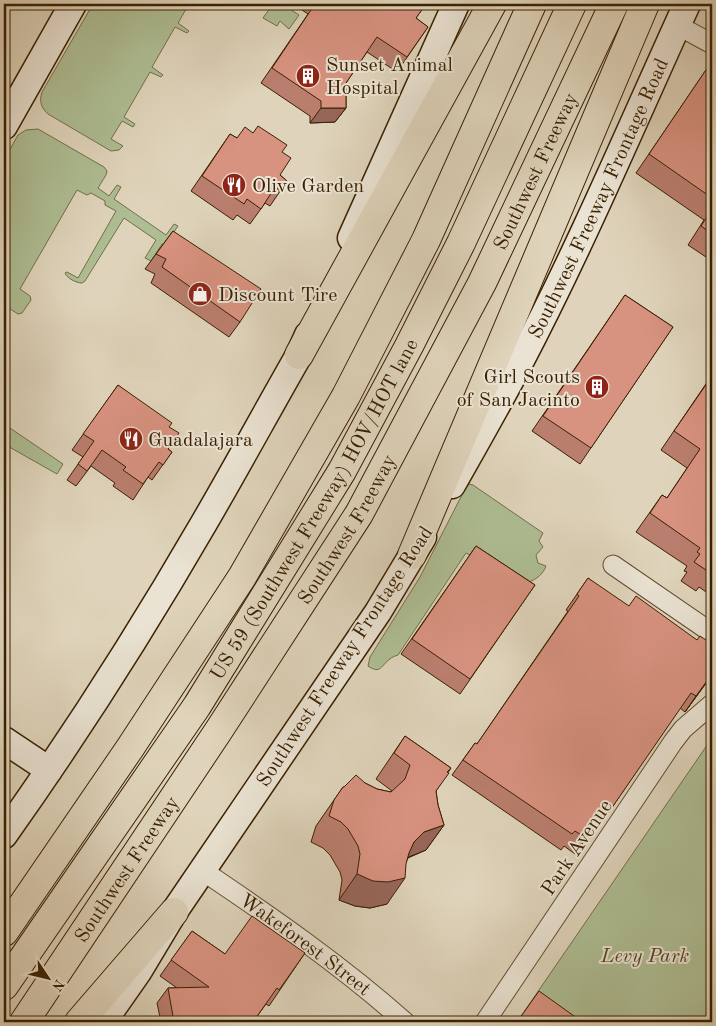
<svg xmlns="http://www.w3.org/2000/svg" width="716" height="1026" font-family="'Old Standard TT',serif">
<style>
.green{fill:#aebd93;stroke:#746e4a}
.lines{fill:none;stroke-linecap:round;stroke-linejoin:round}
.street-casing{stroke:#634d30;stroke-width:21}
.secondary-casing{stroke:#3a2001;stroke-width:29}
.highway-casing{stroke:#3a2001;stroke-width:30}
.street{stroke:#eae3d3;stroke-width:19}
.secondary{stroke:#eae3d3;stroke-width:26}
.highway{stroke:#dfd4bb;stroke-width:28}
.wall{fill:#ba7e6e;stroke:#3a2001}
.shaded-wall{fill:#97665a;stroke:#3a2001}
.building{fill:#d89280;stroke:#3a2001}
.labels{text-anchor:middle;stroke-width:4;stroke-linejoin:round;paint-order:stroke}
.poi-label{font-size:20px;fill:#3a2001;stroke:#eae3d3;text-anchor:start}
.street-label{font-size:20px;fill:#3a2001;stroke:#eae3d3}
.park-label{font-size:20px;font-style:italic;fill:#574726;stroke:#eae3d3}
</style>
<rect width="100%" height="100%" fill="#dfd4bb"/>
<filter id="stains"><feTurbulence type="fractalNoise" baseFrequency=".004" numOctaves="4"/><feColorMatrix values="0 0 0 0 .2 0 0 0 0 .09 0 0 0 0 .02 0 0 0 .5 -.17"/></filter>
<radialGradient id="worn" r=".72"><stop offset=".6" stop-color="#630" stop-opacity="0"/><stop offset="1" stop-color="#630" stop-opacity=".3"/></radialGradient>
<!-- green -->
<g class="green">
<path d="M93 4H189L178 23 189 31 187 33 175 27 152 67 163 75 161 77 150 72 124 117 135 124 133 127 122 121 111 139 123 146 119 150 111 151 48 114C41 108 39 101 42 92Z"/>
<polygon points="264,4 282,4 299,15 289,29 280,21 277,26 263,18 270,8"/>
<path d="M38 129 104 167 107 171 106 175 98 188 109 196 117 185 121 187 114 199 166 235 174 224 178 226 165 245 162 244 151 261 145 258 156 240 124 218 85 281 82 283C76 283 67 278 65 273L67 272 78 278 116 211 105 205V201L91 193 87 195 77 190 20 289 30 296 31 300 22 313 18 314 4 305V160L18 135 26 130Z"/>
<polygon points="4,424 63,464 57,474 4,444"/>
<path d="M469 484 473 485 543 533 539 541 543 547 536 555 538 563 546 566C543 574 537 579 529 582L483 563 466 553 398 655C395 656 392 657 390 659 381 665 381 675 368 666L370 657 420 577 466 487Z"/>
<polygon points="712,738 712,1022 517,1022 528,1006"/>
</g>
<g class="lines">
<!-- street casing -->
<g class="street-casing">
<g id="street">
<polyline points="677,25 712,44"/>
<polyline points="613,565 712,633"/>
<path id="s1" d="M203 871C273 918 342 966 405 1022"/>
<polyline points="485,1022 673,742 683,729 712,704"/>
</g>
</g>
<!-- secondary casing -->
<g class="secondary-casing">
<g id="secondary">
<polyline points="4,126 73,4"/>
<polyline points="351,238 456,4"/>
<path id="s2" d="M452 485C474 446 497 406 518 366 580 248 632 125 687 4"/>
<polyline points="4,740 49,770"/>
<path d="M4 835C75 735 142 630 204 523 236 468 267 411 299 355L308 335"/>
<polyline points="103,1022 138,972 174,912 378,612 423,537"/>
</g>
</g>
<!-- highway casing -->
<g class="highway-casing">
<g id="highway">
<polyline points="299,355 492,4"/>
<polyline points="412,555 645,4"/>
<polyline points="4,932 130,748 242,577 346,396 426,240 532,4"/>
<path id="s3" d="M4 986 197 706 342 471 409 346 461 243 572 4"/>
<path id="s4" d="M24 1022 219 730 359 514 482 283 614 4"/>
<polyline points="79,1022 174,912"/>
</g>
</g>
<!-- street -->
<use href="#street" class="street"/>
<!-- secondary -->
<use href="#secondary" class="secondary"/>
<!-- highway -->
<use href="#highway" class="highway"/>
</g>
<!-- wall -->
<g class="wall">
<polygon points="293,4 426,4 416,18 428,27 397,72 367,52 346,83 346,108 335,122 310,123 310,116 261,83 308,14"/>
<polygon points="712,61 712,261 688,245 704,220 636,173"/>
<polygon points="230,134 237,138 282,152 280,175 287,181 270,206 265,203 250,224 237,215 233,220 191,191"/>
<polygon points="173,231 240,322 229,337 151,283 155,274 145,269"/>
<polygon points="625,295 673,327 580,464 532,431"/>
<polygon points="712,375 712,596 699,587 696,591 681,581 687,572 684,571 687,566 636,532 662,495 667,498 687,468 661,450"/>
<polygon points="118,385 169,427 168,449 172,452 152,480 148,477 133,500 113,486 115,483 91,466 76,486 67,480 83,457 72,450"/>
<polygon points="476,546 535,585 460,694 401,654"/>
<polygon points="588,578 712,675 685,712 680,708 600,825 598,823 595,828 594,827 575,854 564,846 561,850 452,775 475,743 477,744 568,611 566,610"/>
<polygon points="405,736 451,768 436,791 438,805 444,825 426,850 408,858 387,904 370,908 355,906 339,900 342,880 340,872 330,855 323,848 311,842 316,826 343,787 344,787 365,783 377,789 391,792 392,791 376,779"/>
<polygon points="192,931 225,954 305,953 269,1006 266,1004 253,1022 161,1022 157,1003 168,988 177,988 160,976"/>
</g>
<!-- shaded-wall -->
<g class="shaded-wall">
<polygon points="321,108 346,108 335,122 310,123"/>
<polygon points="712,674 712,675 685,712 696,696"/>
<polygon points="444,825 426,850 406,858 414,842 424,832"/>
<polygon points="357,874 405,878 387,904 370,908 355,906 339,900"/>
</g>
<!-- building -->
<g class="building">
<polygon points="315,4 426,4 416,18 428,27 407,57 377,37 346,83 346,108 321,108 321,101 272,68"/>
<polygon points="712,61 712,198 649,154"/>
<polygon points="258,126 287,145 282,152 291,158 280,175 287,181 281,191 275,187 261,209 247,199 244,204 202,176 230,134 237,138 245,127 253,133"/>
<polygon points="712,209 712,234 701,226"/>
<polygon points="173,231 261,289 240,322 162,267 166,259 156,254"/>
<polygon points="625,295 673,327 591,448 543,416"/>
<polygon points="712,376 712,569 709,572 694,562 700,554 697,552 700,548 650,513 662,495 667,498 700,449 674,431"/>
<polygon points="118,385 172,423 169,427 179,433 168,449 172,452 163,465 159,462 143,484 123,470 126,467 102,450 87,471 78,464 94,441 83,434"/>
<polygon points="476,546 535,585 470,679 412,639"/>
<polygon points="588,578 629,606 636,596 697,640 700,636 712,644 712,674 696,696 691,693 611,809 609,808 606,812 605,812 586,838 575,831 572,834 463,760 475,743 477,744 579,596 577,594"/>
<polygon points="405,736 451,768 447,772 449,773 436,791 438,805 444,825 424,832 414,842 409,853 406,864 405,878 388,882 373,881 357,874 360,854 358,846 348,829 341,822 329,816 334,800 343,787 344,787 356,775 365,783 377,789 391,792 405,779 410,765 394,753"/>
<polygon points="252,916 305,953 279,990 277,988 253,1022 174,1022 168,988 209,987 171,960 192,931 225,954"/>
<polygon points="539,991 574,1016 570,1022 517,1022"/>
</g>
<!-- icons -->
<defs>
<g id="building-disc" transform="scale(1.25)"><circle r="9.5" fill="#8f2418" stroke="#eae3d3"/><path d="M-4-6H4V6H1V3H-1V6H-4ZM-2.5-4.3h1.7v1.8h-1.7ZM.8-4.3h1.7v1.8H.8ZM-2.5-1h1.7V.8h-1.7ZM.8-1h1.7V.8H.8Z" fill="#fff"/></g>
<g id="restaurant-disc" transform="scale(1.25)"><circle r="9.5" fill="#8f2418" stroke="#eae3d3"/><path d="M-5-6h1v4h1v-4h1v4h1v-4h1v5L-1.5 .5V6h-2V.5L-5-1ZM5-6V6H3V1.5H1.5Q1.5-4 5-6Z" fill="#fff"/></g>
<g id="shop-disc" transform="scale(1.25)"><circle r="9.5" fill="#8f2418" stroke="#eae3d3"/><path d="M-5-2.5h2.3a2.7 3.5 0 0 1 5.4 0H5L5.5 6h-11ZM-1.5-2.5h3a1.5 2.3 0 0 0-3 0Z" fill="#fff"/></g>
</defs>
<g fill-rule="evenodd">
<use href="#building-disc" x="308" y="76"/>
<use href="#restaurant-disc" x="234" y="185"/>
<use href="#shop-disc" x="200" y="294"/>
<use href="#building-disc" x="597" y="387"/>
<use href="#restaurant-disc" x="131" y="439"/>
</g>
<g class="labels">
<!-- poi labels -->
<g class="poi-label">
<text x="326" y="71">Sunset Animal<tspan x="326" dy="23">Hospital</tspan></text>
<text x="252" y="192">Olive Garden</text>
<text x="218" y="301">Discount Tire</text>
<text x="580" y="383" text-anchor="end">Girl Scouts<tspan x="580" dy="23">of San Jacinto</tspan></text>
<text x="148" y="446">Guadalajara</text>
</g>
<!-- street labels -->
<g class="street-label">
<text dy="7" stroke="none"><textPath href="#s4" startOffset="994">Southwest Freeway</textPath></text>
<text dy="7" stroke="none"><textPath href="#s2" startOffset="322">Southwest Freeway Frontage Road</textPath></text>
<text dy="7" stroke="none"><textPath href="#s3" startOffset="569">US 59 (Southwest Freeway) HOV/HOT lane</textPath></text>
<text dy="7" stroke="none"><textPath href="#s4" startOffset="589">Southwest Freeway</textPath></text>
<text transform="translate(344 656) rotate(-57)" y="7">Southwest Freeway Frontage Road</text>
<text transform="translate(576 847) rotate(-56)" y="7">Park Avenue</text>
<text dy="7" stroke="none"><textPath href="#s4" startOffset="184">Southwest Freeway</textPath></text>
<text dy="7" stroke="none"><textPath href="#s1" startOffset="126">Wakeforest Street</textPath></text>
</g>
<!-- park labels -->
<g class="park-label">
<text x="645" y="962">Levy Park</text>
</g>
</g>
<!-- margin -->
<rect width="716" height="1026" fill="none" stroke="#dfd4bb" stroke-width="20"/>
<rect x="5" y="5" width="706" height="1016" fill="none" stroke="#3a2001" stroke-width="2.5"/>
<rect x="10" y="10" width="696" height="1006" fill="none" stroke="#3a2001"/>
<!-- north arrow -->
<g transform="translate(48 978) rotate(125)" stroke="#eae3d3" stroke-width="4" paint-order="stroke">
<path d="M0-4L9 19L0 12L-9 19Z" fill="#3a2001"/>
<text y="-8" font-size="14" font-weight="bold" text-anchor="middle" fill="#3a2001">N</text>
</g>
<rect width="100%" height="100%" filter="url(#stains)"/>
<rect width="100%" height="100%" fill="url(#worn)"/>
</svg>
